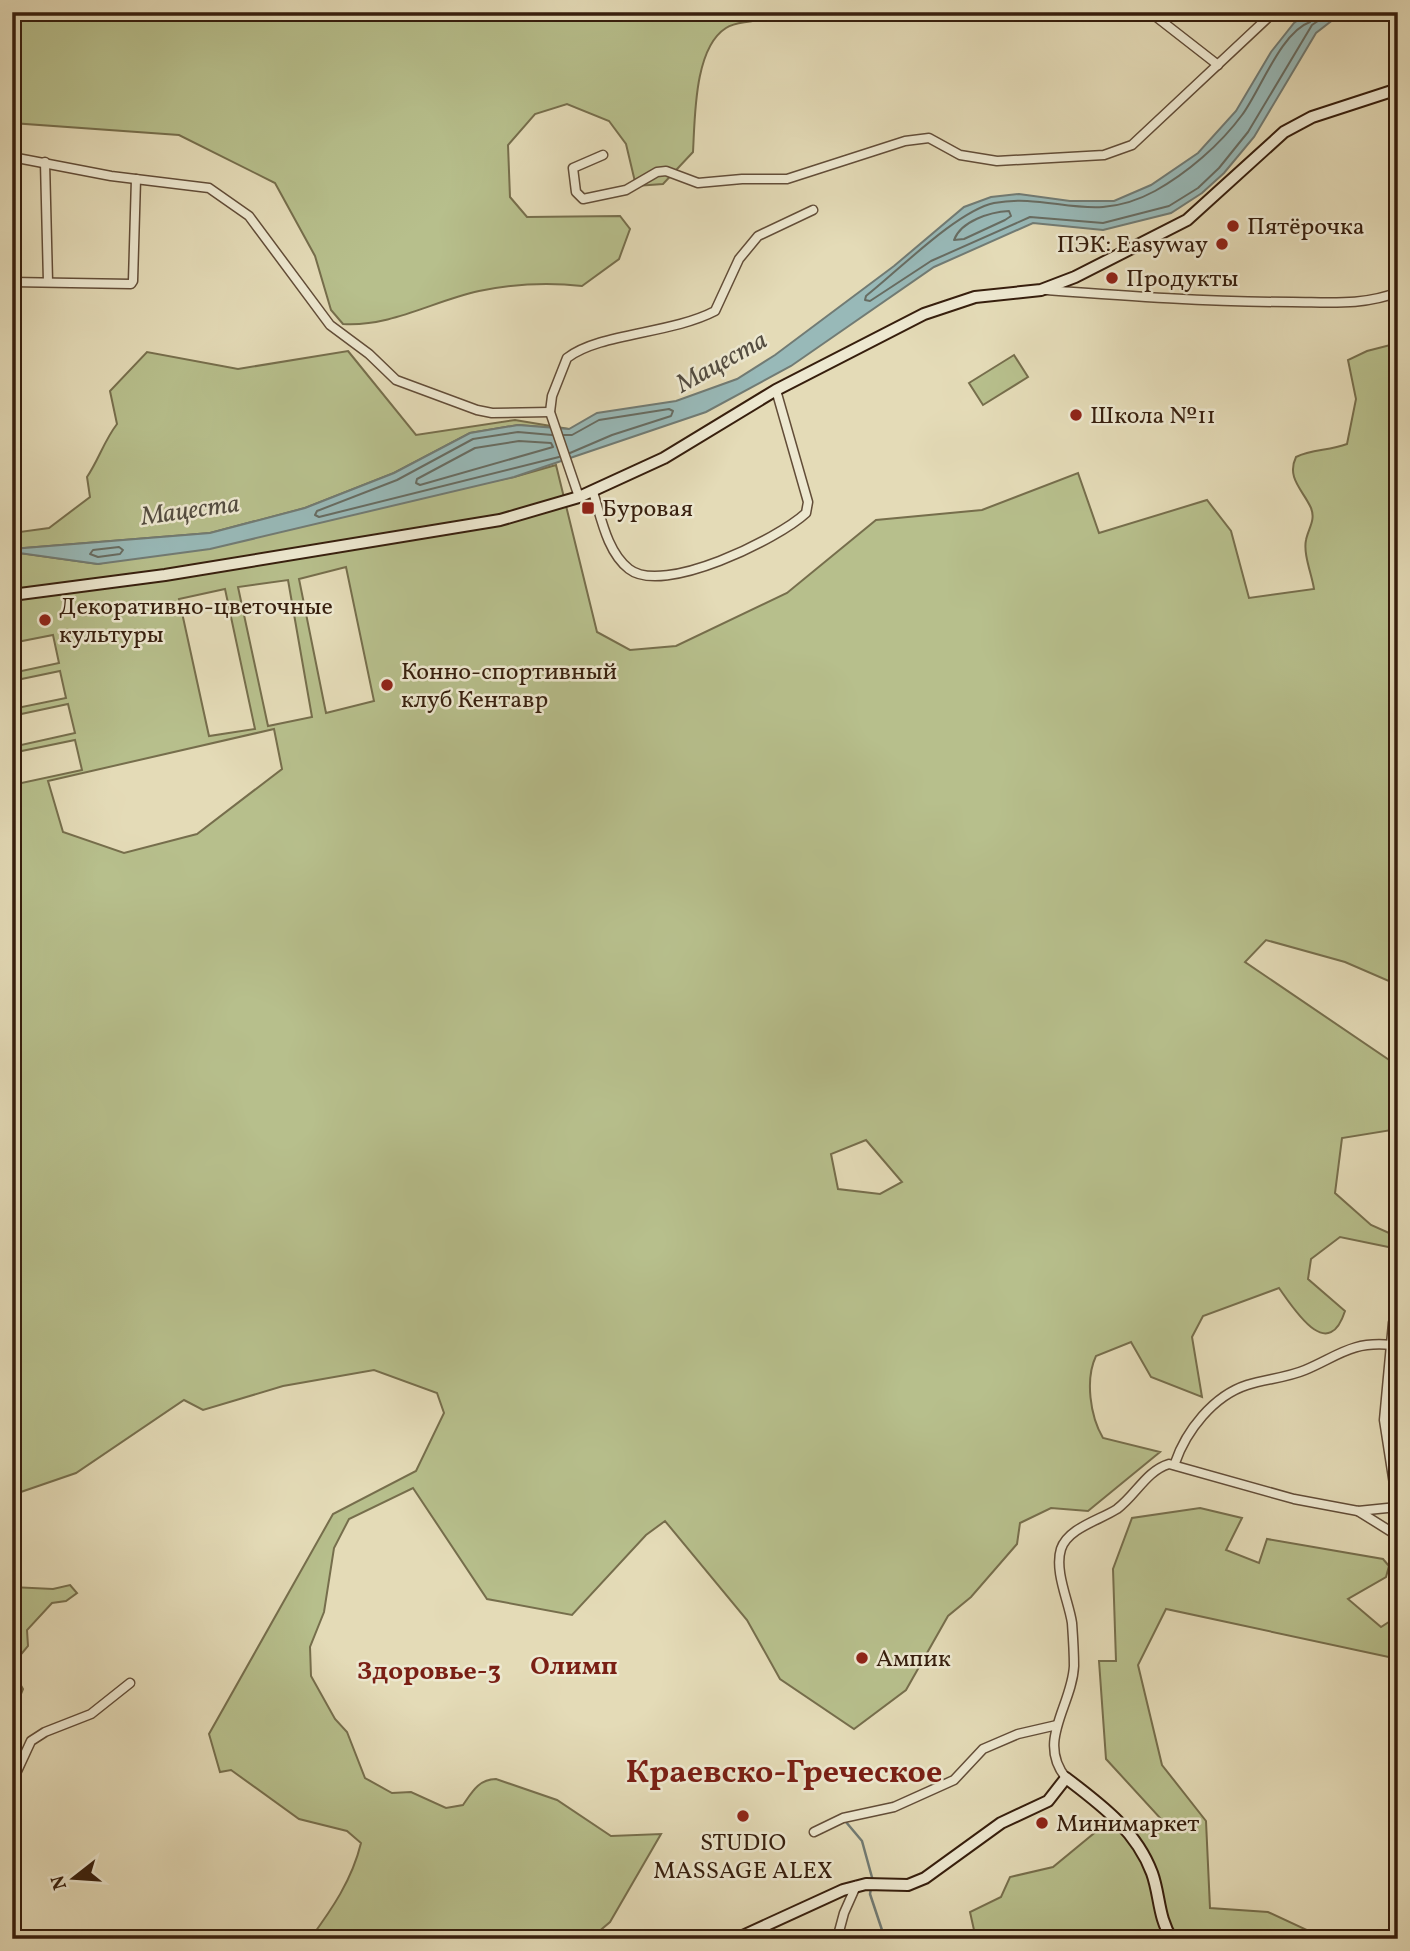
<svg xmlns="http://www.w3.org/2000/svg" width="1410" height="1951" font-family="Vollkorn,serif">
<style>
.green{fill:#b7bf8c;stroke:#766e4c;stroke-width:2;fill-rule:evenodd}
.water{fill:#98b9b8;stroke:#717b74;stroke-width:2}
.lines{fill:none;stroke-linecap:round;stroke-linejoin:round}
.shore{stroke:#676c62;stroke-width:2}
.stream{stroke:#717b74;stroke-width:2.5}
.street-casing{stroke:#624d38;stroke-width:11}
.secondary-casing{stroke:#361e0d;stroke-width:14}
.street{stroke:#ede8d0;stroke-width:8}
.secondary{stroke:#ede8d0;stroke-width:10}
.poi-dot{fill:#8f2418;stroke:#ede8d0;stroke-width:2.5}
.labels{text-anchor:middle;stroke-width:5;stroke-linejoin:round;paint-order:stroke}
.poi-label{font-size:24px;fill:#361e0d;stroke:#ede8d0;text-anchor:start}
.water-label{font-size:26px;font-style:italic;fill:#534c40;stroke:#ede8d0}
.neighbourhood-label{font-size:26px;font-weight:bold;fill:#7a1f14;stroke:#ede8d0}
.district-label{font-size:32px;font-weight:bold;fill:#7a1f14;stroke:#ede8d0}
</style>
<rect width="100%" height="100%" fill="#e4dbb7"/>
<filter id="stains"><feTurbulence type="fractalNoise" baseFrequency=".00286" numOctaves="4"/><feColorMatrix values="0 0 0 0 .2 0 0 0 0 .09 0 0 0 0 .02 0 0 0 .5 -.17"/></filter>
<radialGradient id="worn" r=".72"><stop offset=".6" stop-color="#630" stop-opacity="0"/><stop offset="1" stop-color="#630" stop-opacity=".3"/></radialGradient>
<!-- green -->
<g class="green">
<path d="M12 12H766C756 26 740 19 726 28 694 48 695 118 693 152L663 184 636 186 626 144 609 121 567 104 535 114 508 145 510 197 527 217 620 216 630 229 619 259 582 286C548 282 513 284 479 291 433 301 391 327 343 324L331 310 315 256 275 183 179 135 12 123Z"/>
<path d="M1398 343V985L1345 962 1266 940 1245 962 1398 1066V1129L1342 1138 1335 1193 1371 1225 1398 1237V1249L1340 1237 1311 1259 1308 1279 1345 1311C1328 1364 1294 1309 1279 1288L1203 1316 1192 1337 1202 1397 1151 1377 1131 1342 1096 1356C1085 1379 1090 1416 1103 1438L1160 1452 1088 1511 1051 1508 1020 1523 1017 1544 971 1597 948 1616 906 1690 854 1729 780 1679 747 1620 665 1521 646 1535 572 1615 487 1599 413 1488 349 1519 334 1548 324 1612 310 1647 311 1676 335 1719 347 1732 365 1778 392 1793 411 1792 446 1808 463 1805C472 1792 479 1779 496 1779L557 1800 611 1836 661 1834 610 1922 590 1939H310C332 1909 352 1880 361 1843L347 1831 299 1819 231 1770 220 1772 209 1734 333 1514 416 1471 444 1413 437 1393 374 1370 283 1386 203 1410 184 1400 76 1473 12 1495V785L82 770 75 740 12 753V747L75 733 68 704 12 716V709L66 698 60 671 12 681V673L59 663 53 635 12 643V552L98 564 514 477 556 465 597 632 630 650 676 646 787 593 876 520 982 510 1078 473 1099 533 1207 500 1231 531 1249 598 1314 589C1312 575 1303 554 1306 540 1308 529 1316 520 1311 508 1303 490 1286 478 1296 457 1312 449 1329 451 1347 444L1356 399 1348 360 1367 351ZM346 567 374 701 326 713 299 579ZM288 580 312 717 268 726 238 587ZM225 589 255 729 209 736 179 599ZM274 729 282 769 197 834 124 853 63 832 48 781ZM866 1140 902 1182 880 1194 838 1189 831 1154Z"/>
<path d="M348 351 416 435 515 420 569 429 518 425 470 433 394 473 305 508 210 533 12 549V533L49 528 90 497 87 477C99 459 104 441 117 424L110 391 147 352 238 369Z"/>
<polygon points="1014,355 1028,377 983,405 969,383"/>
<polygon points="1200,1508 1242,1518 1226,1550 1259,1563 1267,1539 1383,1559 1389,1566 1386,1577 1348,1599 1381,1627 1398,1616 1398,1659 1166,1609 1138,1665 1162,1765 1206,1821 1210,1908 1268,1912 1307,1930 1260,1939 976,1939 970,1912 1001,1897 1010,1877 1053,1867 1098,1830 1162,1820 1106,1759 1099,1661 1116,1661 1113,1569 1132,1518"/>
<polygon points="70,1585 77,1593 66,1601 52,1603 27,1630 28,1646 13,1664 14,1673 23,1689 21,1694 12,1698 12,1587 53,1589"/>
</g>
<!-- water -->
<polygon class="water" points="1309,12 1343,12 1316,33 1254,137 1224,173 1202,193 1171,213 1103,230 1033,223 934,267 791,366 706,412 514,477 210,549 98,564 12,552 12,549 210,533 305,508 394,473 470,433 518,425 569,429 597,413 676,401 737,379 775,355 894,266 964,207 991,197 1019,194 1070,201 1114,201 1151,185 1198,153 1236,111 1271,52 1294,23"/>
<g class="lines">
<!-- shore -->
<g class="shore">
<path d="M1312 12 1310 22C1281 32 1260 91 1242 115 1220 145 1187 173 1155 191 1091 226 1053 192 994 203 957 211 898 271 866 296L865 300 870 301 931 261 1030 217 1103 223 1169 206 1198 188 1219 168 1248 132 1312 25 1331 12"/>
<path d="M1009 211 1011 216 1005 220 964 239 954 240C961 221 990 212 1009 211Z"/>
<polyline points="552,435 518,432 473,439 397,480 317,511 315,515 319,517 559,457"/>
<polyline points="564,435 572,435 599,420 669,409 673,411 671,416 612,435 570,453"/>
<polygon points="519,441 551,443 553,447 420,485 416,483 417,479 475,448"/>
<polygon points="119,547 123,550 120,554 98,557 90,554 93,550"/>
</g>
<!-- stream -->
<g class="stream">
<polyline points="846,1822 862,1841 873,1881"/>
<polyline points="871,1888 870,1894 885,1939"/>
</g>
<!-- street casing -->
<g class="street-casing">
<g id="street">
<polyline points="1150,12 1218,65"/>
<polyline points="603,155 573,168 576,192 583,199 626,190 657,172 666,171 698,183 742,179 787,179 905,141 929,138 960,155 997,161 1104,155 1132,145 1274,12"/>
<polyline points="12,157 111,176 209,188 249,216 330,325 369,354 396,380 477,410 492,413 550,412"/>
<polyline points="45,162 48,282"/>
<polyline points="12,282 131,284 133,281 136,179"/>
<path d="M1046 290C1128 296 1210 302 1292 302 1327 302 1364 306 1398 292"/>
<path d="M593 492C601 517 607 552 629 569 663 596 778 539 806 513L808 502 776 390"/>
<path d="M579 497 550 412 552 396 567 358C599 333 671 334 715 311L739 259 758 236 813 210"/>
<polyline points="1398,1304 1393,1323 1384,1420 1398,1510"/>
<path d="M1175 1463C1186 1431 1213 1396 1247 1385 1265 1379 1286 1378 1305 1370 1338 1356 1352 1341 1391 1345"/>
<polyline points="1358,1511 1398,1536"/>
<path d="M1066 1778C1036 1741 1072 1706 1074 1666 1074 1653 1073 1637 1072 1623 1069 1602 1054 1571 1061 1549 1068 1528 1100 1520 1117 1509 1136 1495 1146 1471 1169 1464L1294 1499 1358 1511 1397 1507"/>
<polyline points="12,1782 31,1741 45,1732 91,1714 130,1683"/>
<polyline points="814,1832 843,1818 894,1807 954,1780 983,1749 1018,1734 1057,1725"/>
<polyline points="837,1939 844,1913 856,1886"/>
</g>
</g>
<!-- secondary casing -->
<g class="secondary-casing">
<g id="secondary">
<polyline points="12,595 165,575 500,520 579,497 664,458 776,390 924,314 975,297 1041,290 1075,277 1187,220 1284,132 1312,117 1398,89"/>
<path d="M736 1939 843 1890 866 1884 908 1885 925 1878 1001 1823 1048 1801 1066 1778C1100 1804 1136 1830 1152 1873 1160 1895 1158 1918 1172 1939"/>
</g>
</g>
<!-- street -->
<use href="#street" class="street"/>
<!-- secondary -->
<use href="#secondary" class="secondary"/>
</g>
<!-- markers -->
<g class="poi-dot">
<circle cx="1233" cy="226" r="7"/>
<circle cx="1222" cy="244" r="7"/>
<circle cx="1112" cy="278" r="7"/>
<circle cx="1076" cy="415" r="7"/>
<rect x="581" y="501" width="14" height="14" rx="3.5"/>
<circle cx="45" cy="620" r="7"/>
<circle cx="387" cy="685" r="7"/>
<circle cx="862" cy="1658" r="7"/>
<circle cx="743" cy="1816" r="7"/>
<circle cx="1042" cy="1823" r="7"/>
</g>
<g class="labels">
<!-- poi labels -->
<g class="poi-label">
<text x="1247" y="234">Пятёрочка</text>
<text x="1208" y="252" text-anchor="end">ПЭК: Easyway</text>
<text x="1126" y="286">Продукты</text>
<text x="1090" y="423">Школа №11</text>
<text x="602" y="516">Буровая</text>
<text x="59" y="614">Декоративно-цветочные<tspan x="59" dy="28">культуры</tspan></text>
<text x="401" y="679">Конно-спортивный<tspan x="401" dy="28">клуб Кентавр</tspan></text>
<text x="876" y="1666">Ампик</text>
<text x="1056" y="1831">Минимаркет</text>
<text x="743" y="1850" text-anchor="middle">STUDIO<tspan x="743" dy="28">MASSAGE ALEX</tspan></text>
</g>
<!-- water labels -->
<g class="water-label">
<text transform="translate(721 361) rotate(-29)" y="9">Мацеста</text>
<text transform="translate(190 509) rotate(-8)" y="9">Мацеста</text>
</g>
<!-- neighbourhood labels -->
<g class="neighbourhood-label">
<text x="574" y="1674">Олимп</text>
<text x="429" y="1679">Здоровье-3</text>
</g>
<!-- district labels -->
<g class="district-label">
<text x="784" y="1782">Краевско-Греческое</text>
</g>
</g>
<!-- margin -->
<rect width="1410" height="1951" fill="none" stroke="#e4dbb7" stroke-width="42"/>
<rect x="14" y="14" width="1382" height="1923" fill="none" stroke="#361e0d" stroke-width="3.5"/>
<rect x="21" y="21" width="1368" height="1909" fill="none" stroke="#361e0d" stroke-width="2"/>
<!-- north arrow -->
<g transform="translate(74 1878) rotate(253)" stroke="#ede8d0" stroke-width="5" paint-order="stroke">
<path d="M0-5L12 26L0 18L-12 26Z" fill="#361e0d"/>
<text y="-10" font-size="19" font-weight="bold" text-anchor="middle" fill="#361e0d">N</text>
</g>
<rect width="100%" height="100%" filter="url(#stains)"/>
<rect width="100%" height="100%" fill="url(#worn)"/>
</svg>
